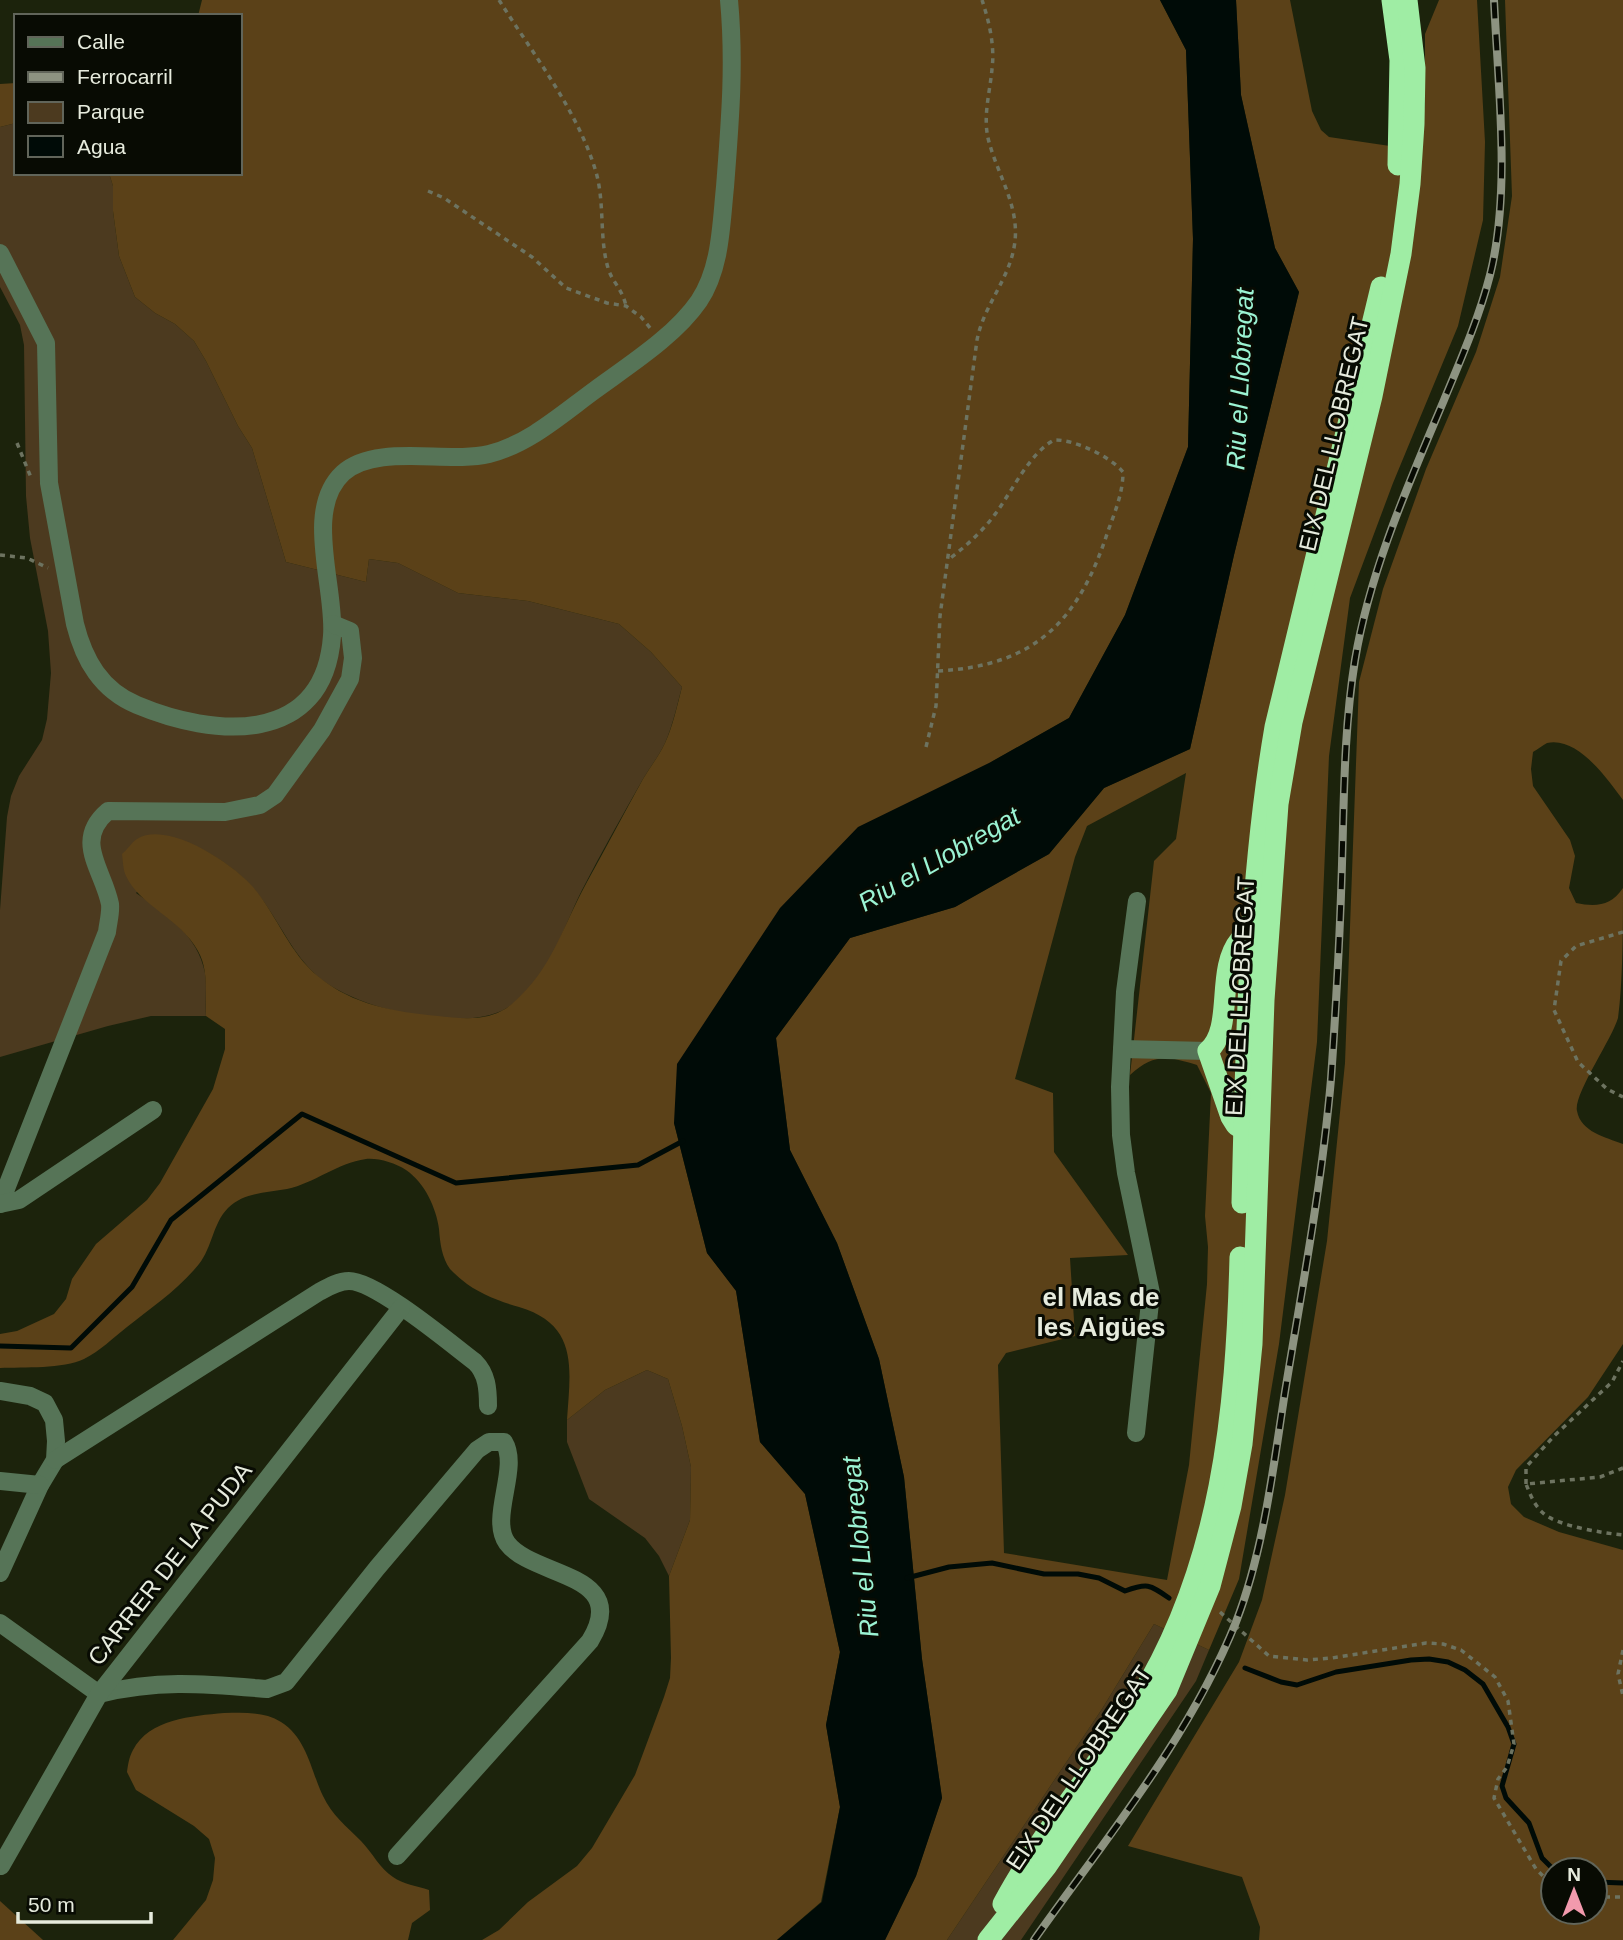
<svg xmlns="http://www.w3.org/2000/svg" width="1623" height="1940" font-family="Helvetica,sans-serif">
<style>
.green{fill:#4c3a1f}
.forest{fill:#5b4118;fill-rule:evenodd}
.water{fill:#000b07}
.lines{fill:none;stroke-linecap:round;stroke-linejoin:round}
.stream{stroke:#000b07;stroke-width:5}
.path{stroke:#6d7360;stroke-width:3.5;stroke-dasharray:5 5;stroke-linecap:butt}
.minor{stroke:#567457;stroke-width:18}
.highway{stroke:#9feda4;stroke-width:21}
.rail-casing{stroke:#8d9381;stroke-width:8}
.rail{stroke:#080b03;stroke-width:5;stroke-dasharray:16;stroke-linecap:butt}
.labels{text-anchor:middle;stroke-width:6;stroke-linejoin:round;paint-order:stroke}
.street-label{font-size:24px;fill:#e6ebdd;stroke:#080b03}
.water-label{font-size:26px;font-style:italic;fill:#9bf3d3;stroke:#080b03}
.neighbourhood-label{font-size:26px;font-weight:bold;fill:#e6ebdd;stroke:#080b03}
</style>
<rect width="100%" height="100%" fill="#1c230c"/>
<!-- green -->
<g class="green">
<path d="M16 123V173H109L113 186V211L119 256 135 297 155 313 175 324 194 341 206 361 238 426 252 448 286 562 366 582 369 559 398 563 458 593 528 601 619 624 651 652 682 687C677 705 673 725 665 743 659 756 650 767 643 779 622 816 601 853 582 890 562 930 549 979 510 1006 467 1036 353 1009 316 975 294 955 281 926 264 902 243 872 214 853 181 840L136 893C165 913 198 935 205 973 207 986 205 1002 206 1016H151L108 1026 0 1057V910L7 817 11 796 19 776 42 740 47 719 51 673 48 631 30 538 26 496 24 345 20 325 0 287V127Z"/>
<polygon points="647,1370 668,1379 682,1426 691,1467 690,1520 669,1576 659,1556 645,1538 589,1499 567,1442 567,1420 605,1390"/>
<polygon points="1154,1624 1209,1650 1196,1681 1021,1940 947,1940 1102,1709"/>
</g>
<!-- forest -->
<g class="forest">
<path d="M202 0H1160L1186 50 1193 239 1188 447 1125 615 1069 718 991 762 674 1123 707 1253 736 1290 760 1442 805 1494 840 1652 826 1725 840 1807 821 1902 777 1940H482L499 1930 528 1902 577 1866 592 1848 635 1775 664 1697 670 1678 671 1658 669 1576 690 1520 691 1467 682 1426 668 1379 647 1370 605 1390 567 1420C570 1371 580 1325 519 1307 501 1302 477 1293 462 1280 458 1277 454 1273 450 1269 442 1258 440 1243 439 1229 436 1208 425 1183 406 1170 395 1163 379 1158 366 1159 337 1163 315 1183 287 1189 266 1193 244 1192 228 1208 213 1223 212 1248 199 1264 179 1289 151 1308 127 1327 113 1338 100 1351 84 1359 63 1369 24 1367 0 1368V1334L17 1331 54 1314 66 1299 72 1279 96 1244 147 1200 160 1183 213 1089 225 1049V1029L206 1016C205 995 209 970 198 951 180 918 140 906 126 876 123 870 123 861 122 854 127 850 132 842 137 839 168 820 233 864 253 887 277 915 289 953 319 977 353 1005 395 1012 438 1016 464 1019 492 1022 513 1003 553 968 562 927 587 882 606 848 624 813 643 779 650 767 659 756 665 743 673 726 677 706 682 687L651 652 619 624 528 601 458 593 398 563 369 559 366 582 286 562 252 448 238 426 206 361 194 341 175 324 155 313 135 297 119 256 113 211V186L109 173H240V16H198Z"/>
<path d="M1236 0H1290L1312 111 1321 130 1329 137 1390 146 1422 125 1425 103V34L1439 0H1477L1485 142 1483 220 1458 326 1393 483 1350 598 1329 756 1317 1042 1279 1344 1239 1579 1209 1650 1154 1624 1102 1709 947 1940H885L916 1876 942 1798 922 1659 904 1477 879 1359 837 1243 790 1150 776 1038 850 938 955 907 1049 854 1104 788 1190 749 1234 555 1299 292 1275 248 1241 95ZM1186 773 1176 839 1154 861 1130 1075C1154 1053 1168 1056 1197 1065L1211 1093 1205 1216 1208 1247 1207 1284 1189 1465 1167 1580 1004 1553 998 1365 1006 1353 1075 1336 1070 1258 1128 1255 1054 1152 1053 1093 1015 1079 1075 857 1087 826Z"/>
<path d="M1505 0H1623V800C1608 780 1578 736 1547 743 1543 745 1537 750 1533 752L1531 769 1533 786 1570 840 1575 856 1569 888 1576 903C1596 907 1611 906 1623 888 1623 925 1623 983 1618 1018 1612 1039 1573 1095 1577 1111 1581 1132 1605 1137 1623 1144V1344L1588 1397 1516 1470 1508 1487 1511 1504 1524 1517 1559 1532 1623 1550V1940H1259L1260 1927 1242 1877 1128 1846 1239 1662 1262 1600 1285 1495 1327 1241 1345 1063 1359 682 1383 589 1426 469 1476 352 1500 277 1512 196ZM1553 1870H1595V1912H1553Z"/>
<polygon points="16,83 16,123 0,127 0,84"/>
<path d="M224 1713C243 1713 264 1711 281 1722 307 1738 311 1771 323 1796 332 1815 346 1826 361 1841 372 1852 380 1869 393 1877 403 1884 417 1886 429 1890L430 1910 412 1923 408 1940H173L206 1900 213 1880 215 1858 209 1839 194 1826 136 1790 127 1772C128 1765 129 1757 133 1750 149 1719 192 1716 224 1713Z"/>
<polygon points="0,1901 43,1940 0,1940"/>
</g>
<!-- water -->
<polygon class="water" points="1160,0 1236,0 1241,95 1275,248 1299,292 1234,555 1190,749 1104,788 1049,854 955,907 850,938 776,1038 790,1150 837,1243 879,1359 904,1477 922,1659 942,1798 916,1876 885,1940 777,1940 822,1902 840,1807 826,1725 840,1652 805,1494 760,1442 736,1291 707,1253 674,1123 677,1064 780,908 858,827 991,762 1069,718 1125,615 1188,447 1193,239 1186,50"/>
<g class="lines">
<!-- stream -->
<g class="stream">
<polyline points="0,1346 71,1348 132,1287 171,1220 302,1114 456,1183 638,1165 683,1141"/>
<path d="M907 1578 949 1567 992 1563 1044 1574H1078L1099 1578 1125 1591C1147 1583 1149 1584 1169 1598"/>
<polyline points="1245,1668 1281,1682 1297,1685 1336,1672 1411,1660 1429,1659 1448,1662 1465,1670 1483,1684 1508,1727 1514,1744 1502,1786 1506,1798 1529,1823 1542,1858 1554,1870"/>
<polyline points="1595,1882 1623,1883"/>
</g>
<!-- path -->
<g class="path">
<path d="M499 0C533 54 578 111 596 172 605 204 599 237 608 268 612 282 622 288 626 306"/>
<polyline points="428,191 444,198 532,257 566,288 607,303 626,306 641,317 651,329"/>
<polyline points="17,443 32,480"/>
<polyline points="0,555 27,558 48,568"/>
<path d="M938 671C1034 666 1078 622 1107 534 1114 514 1123 494 1123 472 1111 457 1074 439 1054 440 1030 453 1012 491 996 513 982 532 966 546 948 560"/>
<path d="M926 747 936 706 940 616 977 340C984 304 1011 278 1015 241 1019 204 996 172 988 138 983 115 990 92 992 69 995 46 989 21 982 0"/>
<polyline points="1623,932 1576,946 1561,961 1554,1010 1578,1062 1607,1089 1623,1097"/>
<path d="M1623 1468 1600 1477 1526 1484C1530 1494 1534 1505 1543 1513 1557 1526 1603 1533 1623 1535"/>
<polyline points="1526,1484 1526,1467 1554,1436 1612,1382 1623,1361"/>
<polyline points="1220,1612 1269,1656 1307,1660 1332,1658 1426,1643 1443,1644 1461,1650 1495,1677 1508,1701 1514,1744 1507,1767 1498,1779 1494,1798 1536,1869 1553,1886"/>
<polyline points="1623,1650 1618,1674 1623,1696"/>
<polyline points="1595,1897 1623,1897"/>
</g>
<!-- minor -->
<g class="minor">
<path d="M0 253 46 343 49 483 75 624C84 660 101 690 137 705 213 737 324 747 332 636 336 588 303 510 343 473 376 443 447 464 489 454 529 444 562 414 595 390 629 365 675 336 699 301 721 268 721 225 725 187 730 122 735 65 729 0"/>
<polyline points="1122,1049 1208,1051"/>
<path d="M0 1204 107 932C108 923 111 913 110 904 103 869 73 841 108 811L225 812 260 805 275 795 322 730 350 679 353 658 350 631 333 624"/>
<polyline points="0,1204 19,1200 153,1110"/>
<polyline points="0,1391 30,1396 45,1403 54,1420 56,1441 55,1460 40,1485 0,1573"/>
<polyline points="1136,1433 1151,1293 1126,1173 1121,1135 1120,1087 1125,992 1137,901"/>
<path d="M55 1460 319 1292C328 1287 338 1281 349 1281 376 1281 450 1343 475 1362 487 1374 488 1389 488 1406"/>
<polyline points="0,1481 40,1485"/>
<path d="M0 1623 99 1694C159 1679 206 1684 267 1689L286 1682 377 1568 477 1450 489 1442H504C520 1468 489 1518 507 1543 533 1578 632 1572 590 1641L397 1856"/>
<polyline points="1,1866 99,1694 401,1308"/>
</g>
<!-- highway -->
<g class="highway">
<polyline points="1392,0 1400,60 1398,165"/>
<path d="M1244 1130 1236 1125 1231 1117 1208 1051C1235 1028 1215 970 1240 940H1252"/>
<path d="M1242 1203C1246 1045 1248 884 1275 727L1381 287"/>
<path d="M1003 1904C1041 1833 1096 1770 1138 1701 1222 1565 1236 1413 1240 1257"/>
<polyline points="988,1940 1046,1867 1167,1690 1210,1586 1231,1506 1242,1444 1252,1344 1264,1000 1278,804 1292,722 1372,396 1401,254 1410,184 1414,124 1415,68 1407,0"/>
</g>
<!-- rail casing -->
<g class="rail-casing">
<path id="rail" d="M1034 1940C1106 1838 1189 1739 1236 1622 1264 1550 1273 1468 1285 1392 1302 1288 1322 1184 1331 1079 1336 1007 1340 936 1342 864 1344 796 1344 728 1355 660 1370 570 1409 483 1444 400 1461 359 1479 318 1490 275 1511 192 1498 86 1494 0"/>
</g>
<!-- rail -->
<use href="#rail" class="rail"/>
</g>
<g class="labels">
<!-- street labels -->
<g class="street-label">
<text transform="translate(1334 434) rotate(-77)" y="8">EIX DEL LLOBREGAT</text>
<text transform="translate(1240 996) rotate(-87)" y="8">EIX DEL LLOBREGAT</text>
<text transform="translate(170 1564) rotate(-52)" y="8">CARRER DE LA PUDA</text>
<text transform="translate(1079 1768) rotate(-56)" y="8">EIX DEL LLOBREGAT</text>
</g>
<!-- water labels -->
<g class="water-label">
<text transform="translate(1240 379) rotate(-87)" y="9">Riu el Llobregat</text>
<text transform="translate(939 859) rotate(-30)" y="9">Riu el Llobregat</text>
<text transform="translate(860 1547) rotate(-96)" y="9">Riu el Llobregat</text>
</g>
<!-- neighbourhood labels -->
<g class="neighbourhood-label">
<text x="1101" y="1306">el Mas de<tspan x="1101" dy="30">les Aigües</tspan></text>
</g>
</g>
<!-- legend -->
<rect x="14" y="14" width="228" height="161" fill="#080b03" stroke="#61655a" stroke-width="2"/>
<rect x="28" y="37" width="35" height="10" fill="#567457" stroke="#61655a" stroke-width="2"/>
<text x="77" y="49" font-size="21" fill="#e6ebdd">Calle</text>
<rect x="28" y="72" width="35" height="10" fill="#8d9381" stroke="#61655a" stroke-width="2"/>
<text x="77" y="84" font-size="21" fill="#e6ebdd">Ferrocarril</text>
<rect x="28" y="102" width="35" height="21" fill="#4c3a1f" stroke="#61655a" stroke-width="2"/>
<text x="77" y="119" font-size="21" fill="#e6ebdd">Parque</text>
<rect x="28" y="136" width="35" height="21" fill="#000b07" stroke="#61655a" stroke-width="2"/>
<text x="77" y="154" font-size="21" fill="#e6ebdd">Agua</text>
<!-- north arrow -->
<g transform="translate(1574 1891)"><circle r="33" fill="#080b03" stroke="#61655a" stroke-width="2"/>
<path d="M0-5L12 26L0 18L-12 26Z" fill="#f29aad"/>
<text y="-10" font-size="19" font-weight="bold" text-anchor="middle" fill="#e6ebdd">N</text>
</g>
<!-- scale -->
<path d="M18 1912v10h133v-10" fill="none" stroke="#e6ebdd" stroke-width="3.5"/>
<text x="28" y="1912" font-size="21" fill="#e6ebdd" stroke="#080b03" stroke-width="5" paint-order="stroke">50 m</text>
</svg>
